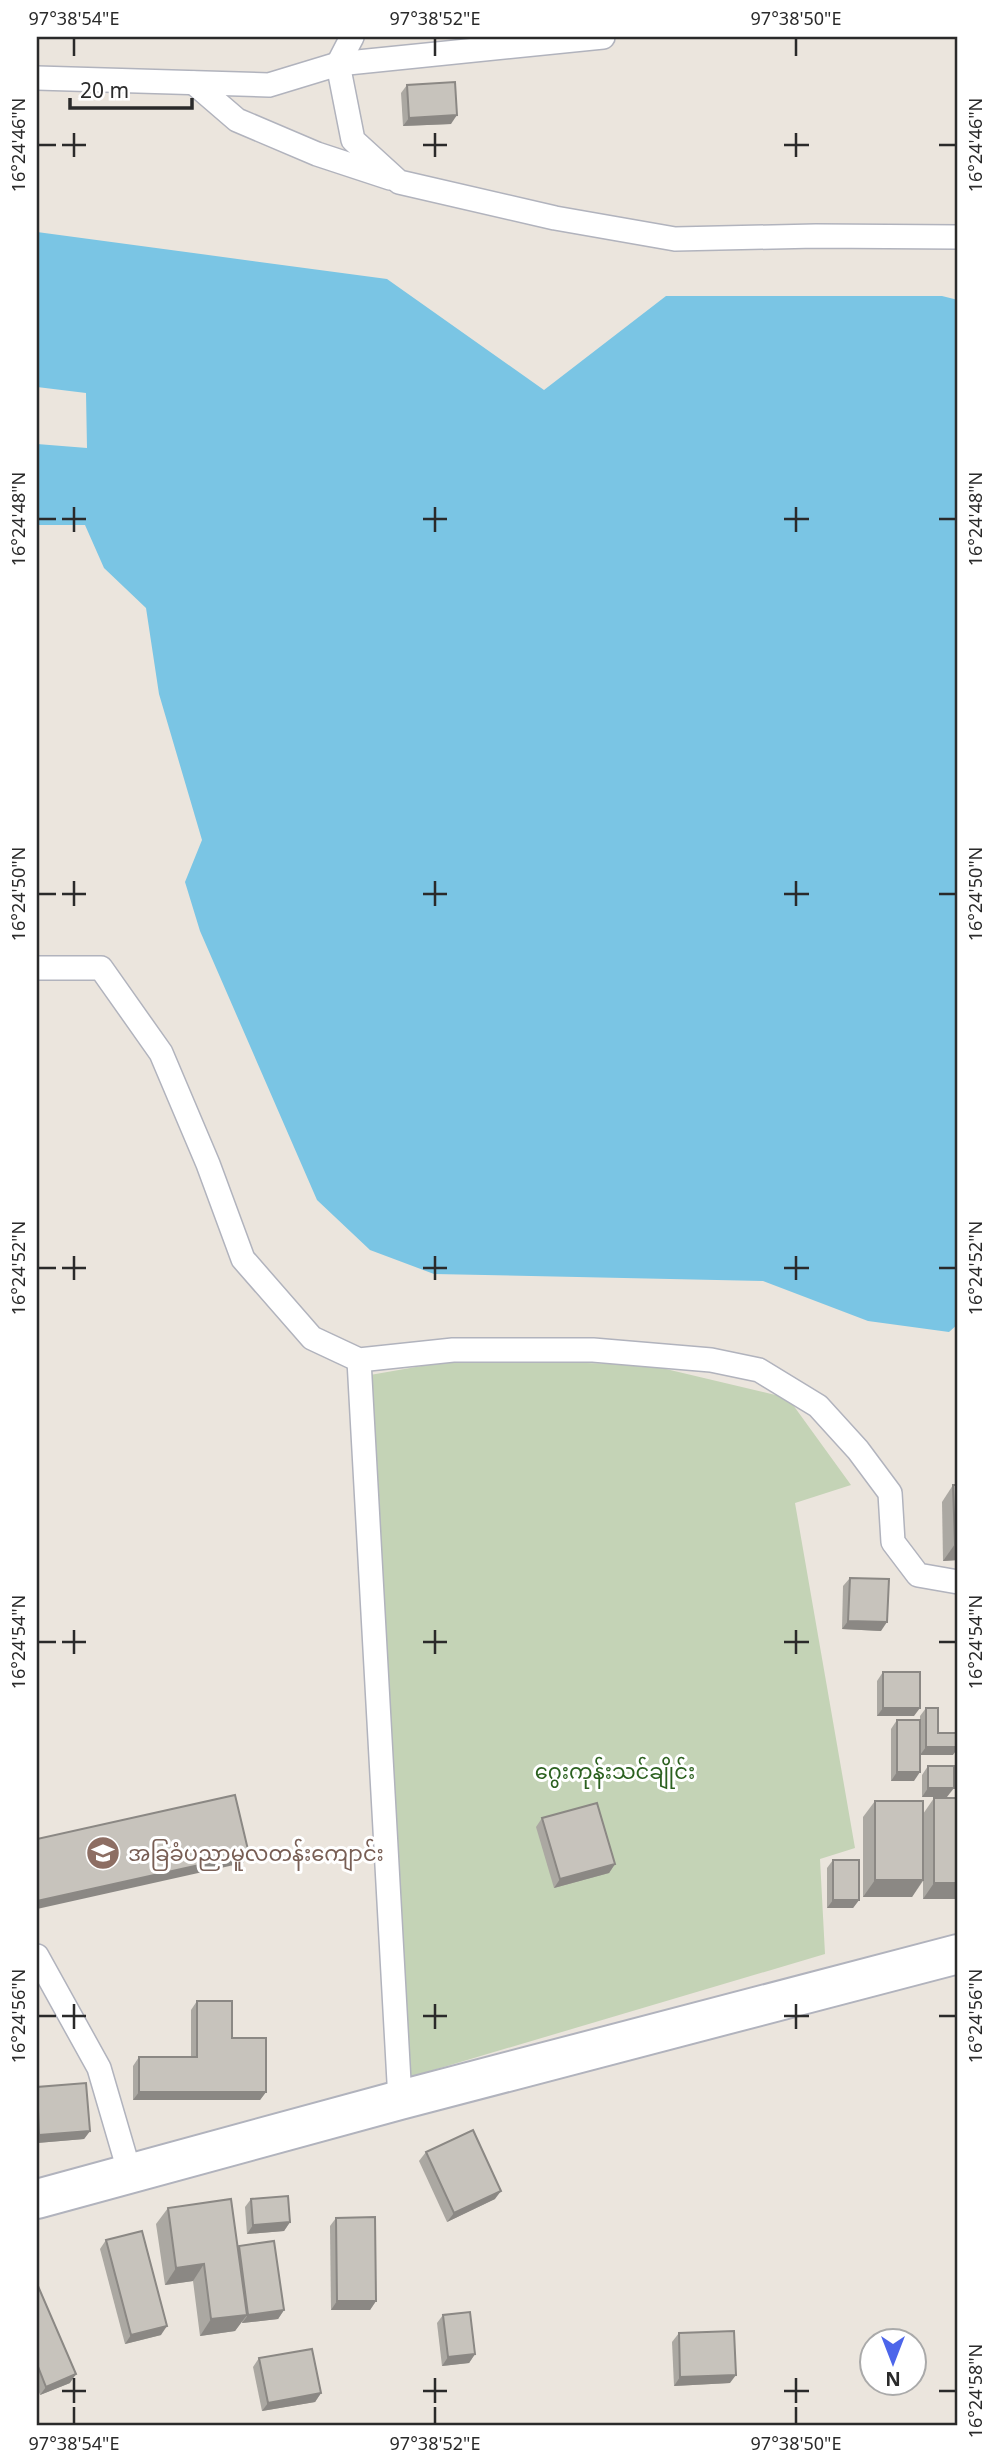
<svg xmlns="http://www.w3.org/2000/svg" width="995" height="2463" font-family="'Noto Sans','Noto Sans Myanmar',sans-serif">
<style>
.cemetery{fill:#c4d3b6}
.water{fill:#7ac5e4}
.lines{fill:none;stroke-linecap:round;stroke-linejoin:round}
.lane-casing{stroke:#b1b3bd;stroke-width:26}
.street-casing{stroke:#b1b3bd;stroke-width:42}
.lane{stroke:#fff;stroke-width:23}
.street{stroke:#fff;stroke-width:38}
.wall{fill:#aba8a2}
.shaded-wall{fill:#8b8884}
.building{fill:#c7c3bc;stroke:#8b8884;stroke-width:2}
.ticks{fill:none;stroke:#2a2a2a;stroke-width:2.5}
.labels{text-anchor:middle;dominant-baseline:central;stroke-width:6;stroke-linejoin:round;paint-order:stroke}
.park-label{font-size:21px;fill:#2c6120;stroke:#fff}
.education-label{font-size:21px;fill:#785e54;stroke:#fff;text-anchor:start}
.neatline{fill:none;stroke:#2a2a2a;stroke-width:2.5}
.ticks-label{font-size:18px;text-anchor:middle;fill:#2a2a2a}
</style>
<rect width="100%" height="100%" fill="#ebe5dd"/>
<path class="cemetery" d="M462,1359L649,1365L788,1398L851,1485L795,1503L855,1848L820,1859L825,1954L410,2077L370,1375Z"/>
<path class="water" d="M37,232L387,279L544,390L666,296H942L958,300V1324L949,1332L868,1321L763,1281L434,1274L370,1250L317,1200L200,931L185,882L202,840L159,694L146,608L104,568L85,525H37V444L87,448L86,393L37,387Z"/>
<g class="lines">
<g class="lane-casing">
<g id="lane">
<path d="M352,37L338,64L353,140L399,182L555,218L675,239L816,236L958,237"/>
<path d="M37,78L269,85L338,64L603,37"/>
<path d="M194,83L237,120L317,154L390,178"/>
<path d="M37,968H101L161,1053L208,1164L243,1259L312,1338L359,1360L453,1350H593L711,1360L759,1370L818,1406L858,1450L890,1493L893,1542L918,1575L958,1582"/>
<path d="M359,1360L400,2100"/>
<path d="M37,1956L99,2068L130,2174"/>
</g>
</g>
<g class="street-casing">
<path id="street" d="M37,2199L400,2100L958,1954"/>
</g>
<use href="#lane" class="lane"/>
<use href="#street" class="street"/>
</g>
<g class="wall">
<path d="M407,85L451,124L403,126L401,93Z"/>
<path d="M953,1485L958,1560L943,1561L942,1502Z"/>
<path d="M850,1578L881,1631L842,1629L843,1586Z"/>
<path d="M883,1672L914,1716H877V1681Z"/>
<path d="M926,1708L938,1733L953,1755H920V1716Z"/>
<path d="M897,1720L914,1781H891V1729Z"/>
<path d="M928,1766L947,1797H922V1775Z"/>
<path d="M934,1798L956,1899H923V1881L912,1897H863V1817L875,1801L923,1814Z"/>
<path d="M542,1818L615,1864L609,1873L554,1888L536,1827Z"/>
<path d="M833,1860L859,1900L853,1908H827V1868Z"/>
<path d="M197,2001L232,2038L266,2092L260,2100H133V2066L139,2057H191V2010Z"/>
<path d="M37,2087L90,2131L84,2139L37,2143Z"/>
<path d="M426,2152L495,2199L447,2222L419,2161Z"/>
<path d="M251,2199L290,2222L284,2231L247,2234L245,2207Z"/>
<path d="M168,2208L237,2248L239,2246L284,2310L278,2319L242,2323V2321L235,2331L200,2336L193,2281L165,2285L156,2224Z"/>
<path d="M336,2218L376,2301L370,2310H331L330,2226Z"/>
<path d="M106,2240L161,2335L125,2344L100,2249Z"/>
<path d="M37,2287L70,2383L40,2395L37,2387Z"/>
<path d="M443,2315L475,2354L469,2363L442,2366L437,2323Z"/>
<path d="M679,2333L730,2383L674,2386L672,2342Z"/>
<path d="M259,2358L321,2393L315,2402L262,2411L253,2367Z"/>
</g>
<g class="shaded-wall">
<path d="M457,115L451,124L403,126L409,118Z"/>
<path d="M955,1544H958V1560L943,1561Z"/>
<path d="M848,1621L887,1622L881,1631L842,1629Z"/>
<path d="M883,1708H920L914,1716H877Z"/>
<path d="M926,1747H958V1748L953,1755H920Z"/>
<path d="M897,1772H920L914,1781H891Z"/>
<path d="M928,1788H954L947,1797H922Z"/>
<path d="M249,1854L243,1863L37,1909V1901Z"/>
<path d="M615,1864L609,1873L554,1888L560,1879Z"/>
<path d="M875,1880H923L912,1897H863Z"/>
<path d="M934,1883H958V1896L956,1899H923Z"/>
<path d="M833,1900H859L853,1908H827Z"/>
<path d="M139,2092H266L260,2100H133Z"/>
<path d="M90,2131L84,2139L37,2143V2138L39,2135Z"/>
<path d="M501,2191L495,2199L447,2222L454,2213Z"/>
<path d="M290,2222L284,2231L247,2234L253,2225Z"/>
<path d="M204,2264L193,2281L165,2285L176,2268Z"/>
<path d="M337,2301H376L370,2310H331Z"/>
<path d="M284,2310L278,2319L242,2323L248,2315Z"/>
<path d="M247,2315L235,2331L200,2336L211,2319Z"/>
<path d="M167,2326L161,2335L125,2344L131,2335Z"/>
<path d="M475,2354L469,2363L442,2366L448,2357Z"/>
<path d="M76,2374L70,2383L40,2395L46,2387Z"/>
<path d="M736,2375L730,2383L674,2386L680,2377Z"/>
<path d="M321,2393L315,2402L262,2411L268,2403Z"/>
</g>
<g class="building">
<path d="M455,82L457,115L409,118L407,85Z"/>
<path d="M953,1485H958V1544H955Z"/>
<path d="M850,1578L889,1579L887,1622L848,1621Z"/>
<rect x="883" y="1672" width="37" height="36"/>
<path d="M926,1708H938V1733H958V1747H926Z"/>
<rect x="897" y="1720" width="23" height="52"/>
<rect x="928" y="1766" width="26" height="22"/>
<path d="M235,1795L249,1854L37,1901V1839Z"/>
<rect x="934" y="1798" width="24" height="85"/>
<rect x="875" y="1801" width="48" height="79"/>
<path d="M597,1803L615,1864L560,1879L542,1818Z"/>
<rect x="833" y="1860" width="26" height="40"/>
<path d="M197,2001H232V2038H266V2092H139V2057H197Z"/>
<path d="M86,2083L90,2131L39,2135L37,2087Z"/>
<path d="M473,2130L501,2191L454,2213L426,2152Z"/>
<path d="M288,2196L290,2222L253,2225L251,2199Z"/>
<path d="M231,2199L247,2315L211,2319L204,2264L176,2268L168,2208Z"/>
<path d="M375,2217L376,2301H337L336,2218Z"/>
<path d="M142,2231L167,2326L131,2335L106,2240Z"/>
<path d="M274,2241L284,2310L248,2315L239,2246Z"/>
<path d="M38,2286L76,2374L46,2387L37,2364V2287Z"/>
<path d="M470,2312L475,2354L448,2357L443,2315Z"/>
<path d="M734,2331L736,2375L680,2377L679,2333Z"/>
<path d="M312,2349L321,2393L268,2403L259,2358Z"/>
</g>
<path class="ticks" d="M74,38V56M435,38V56M796,38V56M74,133V157M435,133V157M796,133V157M38,145H56M62,145H86M423,145H447M784,145H809M939,145H956M74,507V532M435,507V532M796,507V532M38,519H56M62,519H86M423,519H447M784,519H809M939,519H956M74,881V906M435,881V906M796,881V906M38,894H56M62,894H86M423,894H447M784,894H809M939,894H956M74,1256V1280M435,1256V1280M796,1256V1280M38,1268H56M62,1268H86M423,1268H447M784,1268H809M939,1268H956M74,1630V1654M435,1630V1654M796,1630V1654M38,1642H56M62,1642H86M423,1642H447M784,1642H809M939,1642H956M74,2004V2029M435,2004V2029M796,2004V2029M38,2016H56M62,2016H86M423,2016H447M784,2016H809M939,2016H956M74,2378V2403M435,2378V2403M796,2378V2403M62,2391H86M423,2391H447M784,2391H809M939,2391H956M74,2407V2424M435,2407V2424M796,2407V2424"/>
<defs>
<g id="school-disc" transform="scale(1.75)"><circle r="9.5" fill="#8d6e63" stroke="#fff"/><path d="M0-5L7-2L0 1L-7-2ZM-4 1L0 2.5L4 1V4Q0 6-4 4Z" fill="#fff"/></g>
</defs>
<g fill-rule="evenodd">
<use href="#school-disc" x="103" y="1853"/>
</g>
<g class="labels">
<g class="park-label">
<text x="615" y="1771">ဂွေးကုန်းသင်ချိုင်း</text>
</g>
<g class="education-label">
<text x="128" y="1853">အခြခံပညာမူလတန်းကျောင်း</text>
</g>
</g>
<rect width="995" height="2463" fill="none" stroke="#ffffff" stroke-width="77"/>
<g transform="translate(893 2362) rotate(180)"><circle r="33" fill="#ffffff" stroke="#aaaaaa" stroke-width="2"/>
<path d="M0-5L12 26L0 18L-12 26Z" fill="#4c65ea"/>
<text y="-10" font-size="19" font-weight="bold" text-anchor="middle" fill="#2a2a2a">N</text>
</g>
<path d="M70 98v10h122v-10" fill="none" stroke="#2a2a2a" stroke-width="3.5"/>
<text x="80" y="98" font-size="21" fill="#2a2a2a" stroke="#ffffff" stroke-width="5" paint-order="stroke">20 m</text>
<rect x="38" y="38" width="918" height="2386" class="neatline"/>
<g class="ticks-label">
<text x="74" y="25">97°38'54"E</text>
<text x="435" y="25">97°38'52"E</text>
<text x="796" y="25">97°38'50"E</text>
<text transform="translate(976 145) rotate(-90)" y="6">16°24'46"N</text>
<text transform="translate(19 145) rotate(-90)" y="6">16°24'46"N</text>
<text transform="translate(976 519) rotate(-90)" y="6">16°24'48"N</text>
<text transform="translate(19 519) rotate(-90)" y="6">16°24'48"N</text>
<text transform="translate(976 894) rotate(-90)" y="6">16°24'50"N</text>
<text transform="translate(19 894) rotate(-90)" y="6">16°24'50"N</text>
<text transform="translate(976 1268) rotate(-90)" y="6">16°24'52"N</text>
<text transform="translate(19 1268) rotate(-90)" y="6">16°24'52"N</text>
<text transform="translate(19 1642) rotate(-90)" y="6">16°24'54"N</text>
<text transform="translate(976 1642) rotate(-90)" y="6">16°24'54"N</text>
<text transform="translate(976 2016) rotate(-90)" y="6">16°24'56"N</text>
<text transform="translate(19 2016) rotate(-90)" y="6">16°24'56"N</text>
<text transform="translate(976 2391) rotate(-90)" y="6">16°24'58"N</text>
<text x="74" y="2450">97°38'54"E</text>
<text x="435" y="2450">97°38'52"E</text>
<text x="796" y="2450">97°38'50"E</text>
</g>
</svg>
